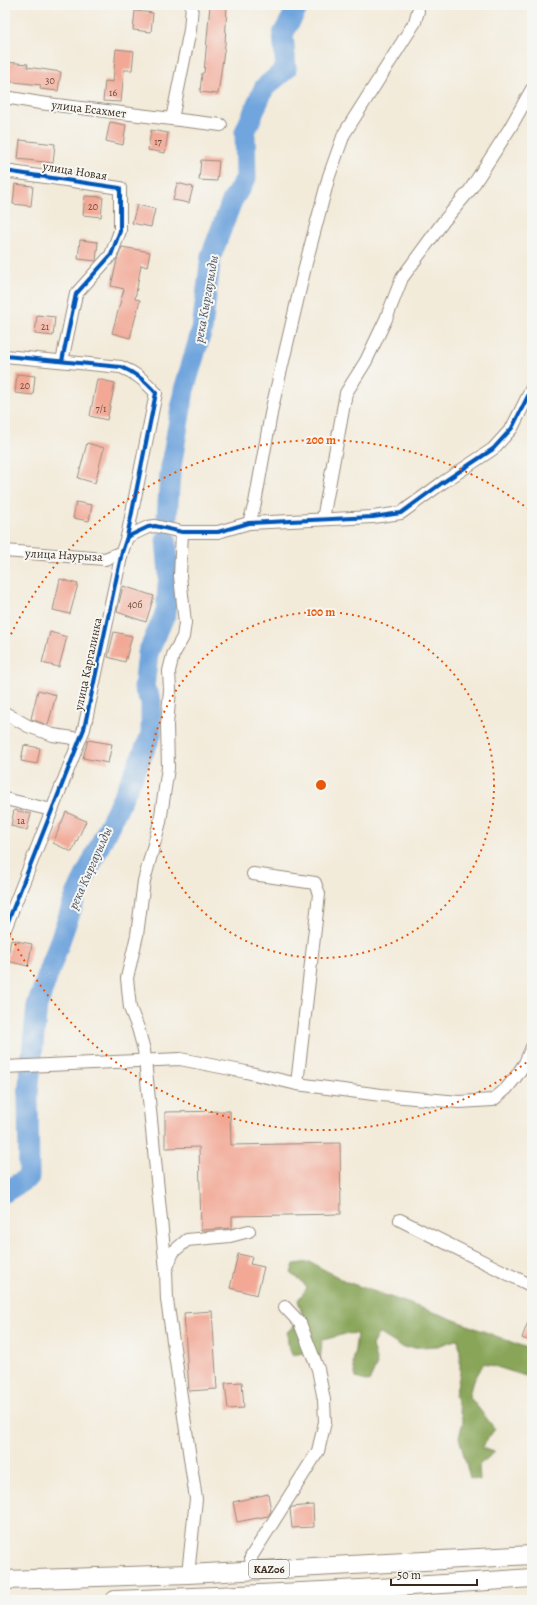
<svg xmlns="http://www.w3.org/2000/svg" width="537" height="1605" font-family="Alegreya,serif">
<style>
.forest{fill:#88a558;stroke:#62683b}
.lines{fill:none;stroke-linecap:round;stroke-linejoin:round}
.river{stroke:#71a5dd;stroke-width:21}
.building{fill:#f2a895}
.minor-casing{stroke:#978a7c;stroke-width:14}
.highway-casing{stroke:#978a7c;stroke-width:20}
.minor{stroke:#fff;stroke-width:12}
.highway{stroke:#fff;stroke-width:18}
.cycleway-casing{stroke:#f6f6f2;stroke-width:6}
.cycleway{stroke:#0057b8;stroke-width:4}
.ring{fill:none;stroke:#e8590c;stroke-width:2;stroke-dasharray:2 4}
.labels{text-anchor:middle;dominant-baseline:central;stroke-width:4;stroke-linejoin:round;paint-order:stroke}
.number-label{font-size:10px;fill:#694a3c}
.shield{fill:#f6f6f2;stroke:#73675e;stroke-width:1}
.shield-label{font-size:11px;font-weight:bold;fill:#3b2a1e}
.street-label{font-size:12px;fill:#3b2a1e;stroke:#f6f6f2}
.water-label{font-size:13px;font-style:italic;fill:#4e5561;stroke:#f6f6f2}
.centre{fill:#e8590c;stroke:#f6f6f2;stroke-width:2}
.ring-label{font-size:12px;text-anchor:middle;font-weight:bold;fill:#e8590c;stroke:#f6f6f2;stroke-width:4;stroke-linejoin:round;paint-order:stroke}
</style>
<rect width="100%" height="100%" fill="#f6f6f2"/>
<filter id="ink" filterUnits="userSpaceOnUse"><feTurbulence type="fractalNoise" baseFrequency=".025" numOctaves="2"/><feDisplacementMap in="SourceGraphic" scale="8" xChannelSelector="R" yChannelSelector="G"/><feConvolveMatrix kernelMatrix="1 2 1 2 8 2 1 2 1" color-interpolation-filters="sRGB"/></filter>
<filter id="wash" filterUnits="userSpaceOnUse"><feTurbulence type="fractalNoise" baseFrequency=".012" numOctaves="4" result="noise"/><feDisplacementMap in="SourceGraphic" scale="16" xChannelSelector="R" yChannelSelector="G"/><feGaussianBlur stdDeviation="0.9" result="paint"/><feColorMatrix in="noise" values="0 0 0 0 0 0 0 0 0 0 0 0 0 0 0 0 0 1.4 0 .05"/><feComposite in="paint" operator="in"/></filter>
<g filter="url(#wash)">
<rect width="100%" height="100%" fill="#f3ebda"/>
<path class="forest" d="M310,1262L347,1282L439,1314L532,1350V1378L484,1363L472,1384L469,1396L495,1429L481,1448L495,1452L479,1465L480,1480L470,1478L459,1437L463,1422L455,1395L460,1373V1350L458,1339L438,1346L403,1348L379,1333L372,1345L377,1364L369,1382L356,1378L353,1364L357,1334C345,1332 334,1338 322,1340L320,1362L304,1353L292,1355L288,1345L287,1332L303,1318L298,1300L307,1288L302,1282L291,1273L294,1264Z"/>
<g class="lines">
<g class="river">
<path d="M167,518L170,473L184,390L202,329L211,256L232,201L246,178L245,132L264,88L286,69L283,34L299,5"/>
<path d="M5,1192L29,1177L28,1094L37,1006L76,895L132,778L151,735V701L144,688L148,653L166,612L169,573L166,540"/>
</g>
</g>
<g id="blocks">
<g class="building">
<path d="M210,5H227L225,44L218,94L200,92L202,73H204Z"/>
<path d="M135,11L153,13L151,32L133,30Z"/>
<path d="M116,49L134,51L132,70H124L121,102L103,101L105,81L113,82Z"/>
<path d="M5,62L28,64L27,67L61,72L58,91L40,89L41,85L5,81Z"/>
<path d="M110,122L126,125L123,145L106,141Z"/>
<path d="M151,130L168,133L165,153L148,150Z"/>
<path d="M20,140L55,144L53,163L18,159Z"/>
<path d="M201,160L219,161L217,181L199,180Z"/>
<path d="M177,183L193,187L189,203L173,200Z"/>
<path d="M15,184L33,186L31,206L13,204Z"/>
<path d="M85,196L103,197L101,217L83,215Z"/>
<path d="M137,205L155,209L151,227L132,223Z"/>
<path d="M80,240L98,242L96,261L78,259Z"/>
<path d="M122,247L150,252L147,267L141,265L135,299L140,300L130,338L112,333L124,289L111,286L117,260Z"/>
<path d="M37,315L55,317L53,336L35,334Z"/>
<path d="M17,374L35,376L33,395L15,393Z"/>
<path d="M97,379L115,383L107,420L90,416Z"/>
<path d="M87,443L104,448L95,483L78,478Z"/>
<path d="M76,502L92,505L89,521L73,518Z"/>
<path d="M60,579L78,584L70,614L53,610Z"/>
<path d="M123,586L154,596L146,622L117,612Z"/>
<path d="M50,632L67,637L59,667L42,663Z"/>
<path d="M114,632L132,636L125,662L108,657Z"/>
<path d="M38,690L56,695L48,725L31,719Z"/>
<path d="M88,740L112,744L108,763L83,758Z"/>
<path d="M24,745L40,748L37,764L21,761Z"/>
<path d="M14,810L31,814L27,830L11,826Z"/>
<path d="M66,812L86,821L72,852L53,843Z"/>
<path d="M11,940L32,944L28,966L7,961Z"/>
<path d="M230,1111L231,1145L340,1143L341,1214L232,1216V1228L201,1230L199,1147L165,1148V1112Z"/>
<path d="M238,1254L252,1257L250,1264L264,1267L257,1295L230,1288Z"/>
<path d="M212,1311L217,1389L189,1391L184,1313Z"/>
<path d="M531,1314H532V1342L522,1338Z"/>
<path d="M242,1382L244,1408L228,1409L225,1383Z"/>
<path d="M268,1494L271,1511L268,1516L237,1522L233,1502Z"/>
<path d="M313,1505L314,1527L292,1528L290,1509L292,1507Z"/>
</g>
</g>
</g>
<g filter="url(#ink)">
<use href="#blocks" fill-opacity="0" stroke="#978a7c" stroke-width="1"/>
<g class="lines">
<g class="minor-casing">
<g id="minor">
<path d="M5,97L40,103L221,125"/>
<path d="M172,119L190,30L192,5"/>
<path d="M5,171L120,188V231L111,255L76,294L62,361"/>
<path d="M5,356L121,367C136,373 145,381 156,393L127,537L122,552L84,729L5,929"/>
<path d="M323,519L346,393L366,361L386,319L402,278L443,222L470,190L510,128L532,89"/>
<path d="M249,523L255,503L272,408L306,263L329,176L344,134L415,22L418,11"/>
<path d="M127,537L148,527L155,526L182,532H218L249,523L373,517L401,513L442,483L493,449L512,428L532,388"/>
<path d="M5,551L105,559L122,552"/>
<path d="M5,713L28,726L53,735L80,739"/>
<path d="M5,799L52,810"/>
<path d="M253,874L315,883L319,894L297,1084"/>
<path d="M5,1067L180,1059L246,1072L297,1084L381,1095L459,1102L493,1100L506,1089L515,1078L525,1063L532,1047"/>
<path d="M400,1220L532,1286"/>
<path d="M166,1270L144,1050L138,1028L130,1008L127,978L137,935L144,881L160,822L168,768L167,725L170,690L169,671L173,655L183,637L185,623L180,576L182,532"/>
<path d="M252,1570L251,1557L318,1451L325,1422L324,1400L318,1369L300,1323L285,1307"/>
<path d="M188,1574L196,1499L167,1300L166,1270L173,1252L187,1240L230,1236L249,1231"/>
</g>
</g>
<g class="highway-casing">
<g id="highway">
<path d="M5,1580L188,1574L532,1555"/>
<path d="M115,1600C254,1595 393,1588 532,1578"/>
</g>
</g>
<use href="#minor" class="minor"/>
<use href="#highway" class="highway"/>
<g class="cycleway-casing">
<g id="cycleway">
<path d="M5,171L120,188V231L111,255L76,294L62,361"/>
<path d="M5,356L121,367C136,373 145,381 156,393L127,537L122,552L84,729L5,929"/>
<path d="M127,537L148,527L155,526L182,532H218L249,523L373,517L401,513L442,483L493,449L512,428L532,388"/>
</g>
</g>
<use href="#cycleway" class="cycleway"/>
</g>
</g>
<g class="ring">
<circle cx="321" cy="785" r="173"/>
<path d="M531 1059A345 345 0 0 1 6 925M6 645A345 345 0 0 1 531 511"/>
</g>
<g class="labels">
<g class="number-label">
<text x="50" y="80">30</text>
<text x="113" y="92">16</text>
<text x="158" y="141">17</text>
<text x="93" y="206">20</text>
<text x="45" y="326">21</text>
<text x="25" y="385">20</text>
<text x="101" y="408">7/1</text>
<text x="135" y="604">40б</text>
<text x="21" y="820">1а</text>
</g>
<rect class="shield" x="249" y="1560" width="40" height="18" rx="3"/>
<g class="shield-label">
<text x="269" y="1569">KАZ06</text>
</g>
<g class="street-label">
<text transform="translate(89 109) rotate(7)">улица Есахмет</text>
<text transform="translate(75 171) rotate(9)">улица Новая</text>
<text transform="translate(64 555) rotate(3)">улица Наурыза</text>
<text transform="translate(88 664) rotate(-78)">улица Каргалинка</text>
</g>
<g class="water-label">
<text transform="translate(206 299) rotate(-80)">река Кыргауылды</text>
<text transform="translate(90 868) rotate(-66)">река Кыргауылды</text>
</g>
</g>
<circle cx="321" cy="785" r="6" class="centre"/>
<g class="ring-label">
<text x="321" y="444">200 m</text>
<text x="321" y="616">100 m</text>
</g>
<rect width="537" height="1605" fill="none" stroke="#f6f6f2" stroke-width="20"/>
<path d="M391 1579v6h86v-6" fill="none" stroke="#3b2a1e" stroke-width="2"/>
<text x="397" y="1579" font-size="12" fill="#3b2a1e" stroke="#f6f6f2" stroke-width="3" paint-order="stroke">50 m</text>
</svg>
